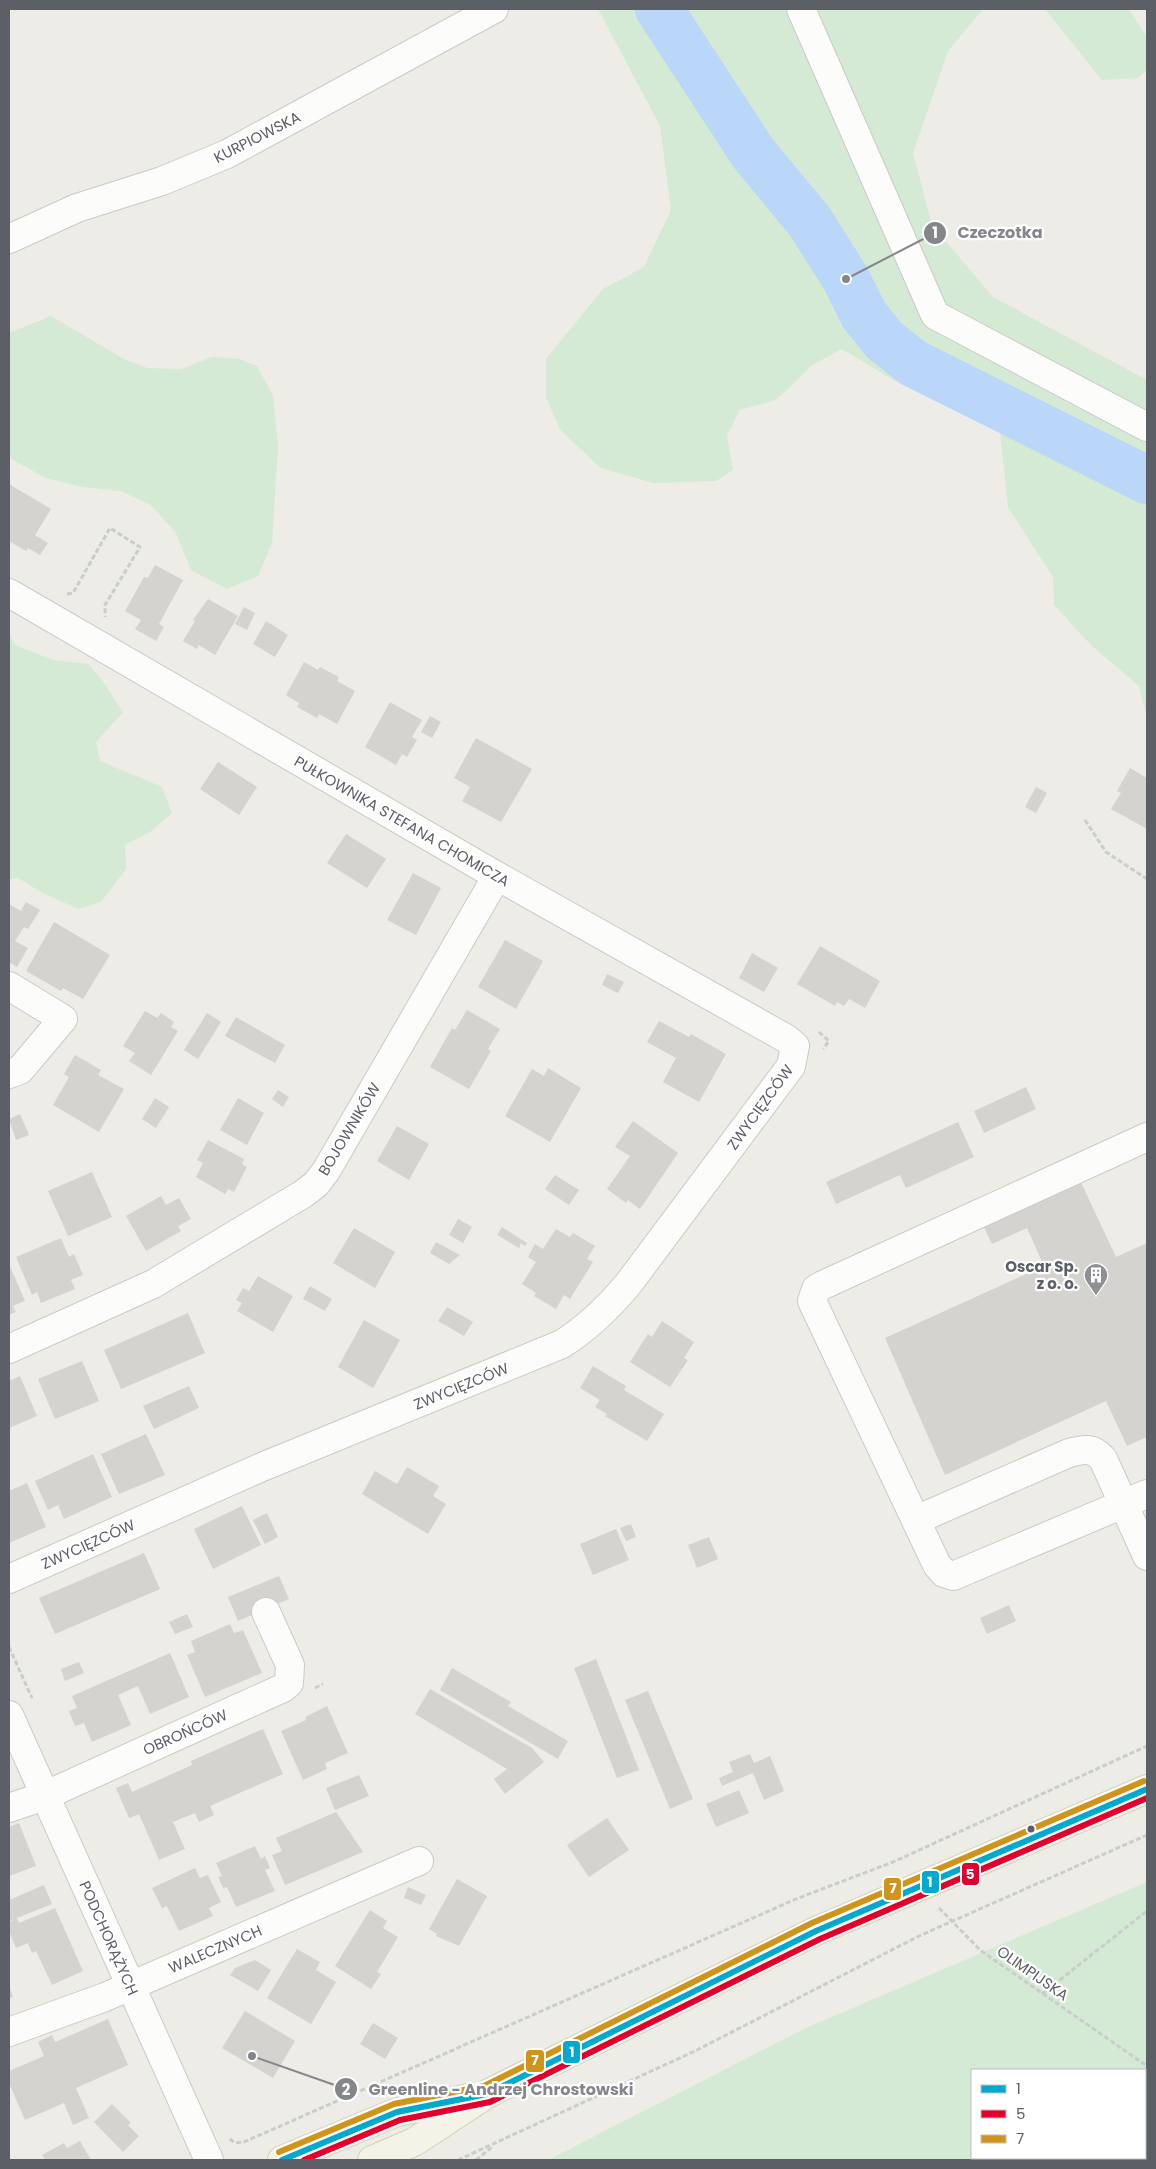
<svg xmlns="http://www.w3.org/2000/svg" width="1156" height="2169" font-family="Poppins,sans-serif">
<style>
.green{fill:#d4ead4;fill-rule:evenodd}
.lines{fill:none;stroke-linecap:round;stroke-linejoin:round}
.river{stroke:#bad6f8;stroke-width:48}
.building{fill:#d4d3d0}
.minor-casing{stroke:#cacac9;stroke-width:30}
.major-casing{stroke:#d6d1b3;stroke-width:30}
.path{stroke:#c9cdcb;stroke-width:3;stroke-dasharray:5 2.5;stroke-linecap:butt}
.minor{stroke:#fcfcfb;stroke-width:28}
.major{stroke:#f3f3e8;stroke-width:28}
.bus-1-casing{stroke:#fff;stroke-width:10}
.bus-2-casing{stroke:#fff;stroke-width:10}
.bus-3-casing{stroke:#fff;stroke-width:10}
.bus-1{stroke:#00a9ce;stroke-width:6}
.bus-2{stroke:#e4002b;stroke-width:6}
.bus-3{stroke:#d0941a;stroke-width:6}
.bus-dot{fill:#5c5f66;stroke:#fff;stroke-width:2}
.labels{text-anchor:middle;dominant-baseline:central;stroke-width:4.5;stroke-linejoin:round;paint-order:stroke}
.street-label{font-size:15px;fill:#5c5f66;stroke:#fff}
.poi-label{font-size:15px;font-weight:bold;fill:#5c5f66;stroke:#fff;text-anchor:end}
.leader{fill:none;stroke:#85868a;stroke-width:2}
.callout-dot{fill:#85868a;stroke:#fff;stroke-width:2}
.mark-label{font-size:15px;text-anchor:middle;font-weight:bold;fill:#fff}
.callout-label{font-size:16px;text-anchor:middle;font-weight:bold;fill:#85868a;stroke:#fff;stroke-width:4.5;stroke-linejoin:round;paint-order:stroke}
.line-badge{stroke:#fff;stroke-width:2}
.badge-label{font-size:14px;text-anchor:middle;font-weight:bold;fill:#fff}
</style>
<rect width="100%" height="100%" fill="#edece7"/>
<g class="green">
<path d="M598,9H983L948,51L913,153L932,225L993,297L1147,380V719L1139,686L1091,645L1054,605L1053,577L1008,507L1000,432L893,380L842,349L812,365L776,400L740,410L727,436L733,470L716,481L653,483L601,468L560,430L546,397V359L603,289L644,267L671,210L660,126Z"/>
<path d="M1040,9H1129L1147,38V69L1138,78L1102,80L1046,10Z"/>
<path d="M51,316L122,358L147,368L181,369L212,357L239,359L257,366L273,396L278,446L272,543L258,576L227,589L191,570L176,533L151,505L121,491L82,487L46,478L9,458V333Z"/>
<path d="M9,633L15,645L53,660L88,664L102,680L123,712L96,742L100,761L162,787L172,813L150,832L125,845L126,869L101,902L78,909L41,892L18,878L9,879Z"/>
<path d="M1147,1882V2160H548L806,2028ZM1145,2070V2158H972V2070Z"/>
</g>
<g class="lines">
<path class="river" d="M659,9L753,153L810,222L846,279L864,315L884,340L913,363L1147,480"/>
</g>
<g class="building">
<path d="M9,484L51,509L35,535L48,543L40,555L28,548L26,551L9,541Z"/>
<path d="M155,565L183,580L159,624L164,627L156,641L135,629L141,620L125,611L144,577L148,578Z"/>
<path d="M208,599L238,616L215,655L199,645L197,649L183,641L195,621L193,620Z"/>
<path d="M244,607L255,613L247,630L235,624Z"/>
<path d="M266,621L288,635L275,657L253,644Z"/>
<path d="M304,662L318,670L320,667L339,677L337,681L355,691L337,724L319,714L317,718L297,707L299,703L286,695Z"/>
<path d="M390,702L422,720L412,737L417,740L407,757L402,754L396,765L365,747Z"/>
<path d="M430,716L441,722L432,738L421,732Z"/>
<path d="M476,738L532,769L501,822L462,801L470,787L454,778Z"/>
<path d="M218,762L257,787L239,815L200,789Z"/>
<path d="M1130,768L1147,778V829L1111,809L1121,793L1117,791Z"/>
<path d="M1036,787L1047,793L1036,813L1025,807Z"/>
<path d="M346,834L386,859L367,888L327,863Z"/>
<path d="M413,873L441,888L416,935L387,920Z"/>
<path d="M26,902L40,910L28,929L24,927L15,941L28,948L17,967L9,962V904L21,911Z"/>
<path d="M54,922L110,955L83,999L63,988L61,991L26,971Z"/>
<path d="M505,940L543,961L516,1009L478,987Z"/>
<path d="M820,946L880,981L865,1008L849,999L844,1006L837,1002L835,1006L797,984Z"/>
<path d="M752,953L778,968L764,992L739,978Z"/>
<path d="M607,974L624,982L618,993L602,985Z"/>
<path d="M467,1010L500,1029L488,1049L491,1051L469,1089L430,1067L452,1028L455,1030Z"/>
<path d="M145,1011L157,1018L161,1013L174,1022L171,1027L178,1031L151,1075L129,1061L135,1053L123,1046Z"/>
<path d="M207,1013L221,1022L198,1059L184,1050Z"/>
<path d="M236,1017L285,1045L275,1063L225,1036Z"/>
<path d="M659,1021L689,1037L691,1034L726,1054L699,1102L663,1082L676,1058L647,1042Z"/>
<path d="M75,1055L101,1070L98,1075L124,1089L99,1132L53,1105L69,1077L64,1074Z"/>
<path d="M548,1068L581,1088L550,1142L505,1116L532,1069L544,1076Z"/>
<path d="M1026,1087L1036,1109L984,1133L974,1111Z"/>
<path d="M278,1090L289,1097L283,1107L272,1099Z"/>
<path d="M155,1098L169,1107L156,1128L142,1119Z"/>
<path d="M238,1098L264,1113L247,1145L220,1130Z"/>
<path d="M20,1114L29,1135L16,1140L9,1119Z"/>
<path d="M633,1121L678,1153L640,1209L628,1200L626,1203L607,1189L630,1156L615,1147Z"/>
<path d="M958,1122L974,1157L906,1188L900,1175L836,1204L826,1182Z"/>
<path d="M397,1126L429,1144L409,1180L377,1161Z"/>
<path d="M208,1140L244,1159L242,1164L247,1167L234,1192L228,1189L225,1194L196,1177L203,1163L197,1160Z"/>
<path d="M92,1172L112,1217L68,1236L48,1191Z"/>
<path d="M555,1175L579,1190L569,1205L545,1189Z"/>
<path d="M1078,1176L1116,1257L1147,1243V1437L1127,1446L1106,1401L945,1475L885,1338L1044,1266L1027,1228L992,1244L981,1221Z"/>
<path d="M161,1196L166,1205L179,1198L191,1219L178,1226L181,1231L146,1251L126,1216Z"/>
<path d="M458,1219L472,1227L463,1243L449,1235Z"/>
<path d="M502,1227L527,1243L525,1246L521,1243L519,1248L497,1235Z"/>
<path d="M354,1228L395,1252L375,1288L333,1263Z"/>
<path d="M556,1229L570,1237L573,1233L595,1246L587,1259L593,1262L570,1299L564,1295L556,1309L534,1296L536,1293L522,1284L536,1262L528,1257L535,1244L543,1249Z"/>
<path d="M61,1238L69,1257L74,1254L83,1275L71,1280L75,1289L41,1303L37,1292L32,1295L16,1257Z"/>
<path d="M436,1242L460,1255L449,1264L430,1253Z"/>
<path d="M9,1264L25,1301L13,1306L16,1312L9,1315Z"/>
<path d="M258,1276L293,1296L273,1332L237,1311L242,1303L236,1300L243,1288L249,1291Z"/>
<path d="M310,1286L332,1299L325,1311L303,1299Z"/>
<path d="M447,1307L473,1322L464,1336L438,1321Z"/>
<path d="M188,1313L205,1353L121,1389L104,1350Z"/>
<path d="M364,1320L400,1340L373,1388L338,1367Z"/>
<path d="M662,1321L694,1342L684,1358L688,1360L670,1387L630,1362L648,1334L652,1337Z"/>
<path d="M82,1361L99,1401L55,1419L38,1379Z"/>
<path d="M593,1366L626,1386L624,1390L664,1414L647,1441L605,1416L607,1414L595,1407L600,1400L580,1388Z"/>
<path d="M20,1376L37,1416L9,1428V1381Z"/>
<path d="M189,1386L199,1408L154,1429L143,1406Z"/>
<path d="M146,1434L165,1475L119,1494L101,1454Z"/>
<path d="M93,1454L112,1497L64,1519L58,1505L48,1510L35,1481Z"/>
<path d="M407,1467L439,1486L433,1496L446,1504L428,1534L362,1494L375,1471L397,1484Z"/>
<path d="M27,1483L46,1527L9,1543V1491Z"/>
<path d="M242,1506L261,1545L213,1569L194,1529Z"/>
<path d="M267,1513L278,1537L265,1544L253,1520Z"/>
<path d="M631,1524L636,1537L626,1541L620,1528Z"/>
<path d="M616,1529L629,1560L593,1575L580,1544Z"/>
<path d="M709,1537L718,1559L697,1568L688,1545Z"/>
<path d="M144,1553L160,1589L55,1634L39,1598Z"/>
<path d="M279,1576L289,1599L238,1621L228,1597Z"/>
<path d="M1009,1605L1016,1621L987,1634L980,1618Z"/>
<path d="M187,1614L193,1627L175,1634L169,1622Z"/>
<path d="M230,1624L234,1633L243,1630L262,1673L205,1697L187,1655L195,1652L191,1641Z"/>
<path d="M170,1653L189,1697L150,1714L138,1686L118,1695L131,1725L92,1742L84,1723L75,1726L69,1711L77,1708L72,1696Z"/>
<path d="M596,1659L639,1770L617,1778L574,1668Z"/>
<path d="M79,1662L84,1673L65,1681L61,1669Z"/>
<path d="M452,1668L511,1702L508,1706L568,1741L558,1759L440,1690Z"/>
<path d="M430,1689L532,1748L544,1762L505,1794L494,1779L507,1769L415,1714Z"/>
<path d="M648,1691L693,1799L670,1809L625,1700Z"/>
<path d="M327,1706L348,1753L325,1763L327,1769L303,1780L281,1731L306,1720L305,1717Z"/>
<path d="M263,1729L283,1774L210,1806L214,1815L199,1822L195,1813L173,1822L185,1849L159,1860L139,1814L129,1818L116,1788L128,1783L132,1792L192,1765L191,1761Z"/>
<path d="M750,1754L754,1763L770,1756L784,1791L764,1800L753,1773L722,1786L719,1778L733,1772L729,1762Z"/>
<path d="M359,1775L369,1796L335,1810L326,1788Z"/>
<path d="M739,1790L749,1813L716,1827L706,1804Z"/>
<path d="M336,1812L363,1852L285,1885L272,1855L282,1851L276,1838Z"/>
<path d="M607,1818L629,1850L589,1877L567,1845Z"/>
<path d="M19,1823L36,1866L9,1876V1827Z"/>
<path d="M255,1846L261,1859L265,1856L270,1868L265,1870L275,1891L236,1907L227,1887L223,1888L218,1877L222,1876L216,1863Z"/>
<path d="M195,1868L200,1878L208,1875L221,1902L209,1908L213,1916L179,1931L167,1906L162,1908L152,1888Z"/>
<path d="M457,1879L487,1896L459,1946L436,1936L437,1934L429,1929Z"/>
<path d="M44,1885L52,1904L17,1918L19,1923L55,1908L83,1971L52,1985L36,1951L32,1953L28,1943L16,1948L9,1931V1922L15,1919L9,1921V1900Z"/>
<path d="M408,1887L426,1895L421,1905L404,1898Z"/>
<path d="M370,1910L387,1921L383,1928L398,1937L377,1972L381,1974L371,1989L335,1966Z"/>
<path d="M297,1949L320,1962L316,1970L336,1982L311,2024L267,1998Z"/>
<path d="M255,1960L271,1970L258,1991L230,1975L235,1968Z"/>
<path d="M9,1985L13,1997L9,1998Z"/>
<path d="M245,2011L295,2041L273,2078L222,2048Z"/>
<path d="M108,2019L128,2065L76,2088L89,2118L73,2125L64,2103L25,2120L9,2083V2071L44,2056L38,2042L52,2035L55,2042Z"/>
<path d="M373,2023L398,2038L385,2059L360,2044Z"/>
<path d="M112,2104L131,2123L128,2125L139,2136L123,2152L94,2122Z"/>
<path d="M80,2141L91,2160H45L42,2155L64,2143L67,2148Z"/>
</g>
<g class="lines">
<g class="minor-casing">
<g id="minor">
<path d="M801,9L935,315L1147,427"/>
<path d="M9,239L77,208L162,181L227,154L494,9"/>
<path d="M9,593L497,876L787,1039L795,1046L791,1066L629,1283C609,1307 589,1327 562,1344L262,1467L9,1579"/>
<path d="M9,986L63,1019L20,1070L9,1074"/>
<path d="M1147,1137L823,1285L816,1289L812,1301L937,1565L944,1573L953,1576L1147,1494"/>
<path d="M9,1349L153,1284L303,1194L316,1184L326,1171L497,876"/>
<path d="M916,1520L1069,1453C1083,1449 1093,1447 1103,1459L1147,1556"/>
<path d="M9,1715L209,2160"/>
<path d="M9,1808L44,1796L283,1688L289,1683L290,1665L266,1612"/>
<path d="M9,2032L105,1997L419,1861"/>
</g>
</g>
<g class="major-casing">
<g id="major">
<path d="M282,2160L397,2112L474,2097"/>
<path d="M372,2160L414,2142L487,2094L816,1931L1147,1789"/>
</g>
</g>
<g class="path">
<path d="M67,594L73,593L110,528L140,547L105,605V617"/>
<path d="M1085,820L1106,852L1147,879"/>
<path d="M819,1032L829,1041L823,1049"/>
<path d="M9,1647L32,1698"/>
<path d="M315,1688L323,1684"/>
<path d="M939,1908L980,1950L1147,2066"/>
<path d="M1042,1994L1147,1911"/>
<path d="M230,2139L235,2143L244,2142L796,1899L893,1862L1147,1746"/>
<path d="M458,2160L695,2051L919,1936L1147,1835"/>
<path d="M476,2160L493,2146"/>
</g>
<use href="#minor" class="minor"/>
<use href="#major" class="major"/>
<g class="bus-1-casing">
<path id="bus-1" d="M282,2160L397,2112L487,2094L816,1931L1147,1789"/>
</g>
<g class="bus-2-casing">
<path id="bus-2" d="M304,2160L400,2120L490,2102L820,1939L1147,1798"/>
</g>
<g class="bus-3-casing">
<path id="bus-3" d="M279,2152L394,2104L484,2086L812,1923L1144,1781"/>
</g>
<use href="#bus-1" class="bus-1"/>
<use href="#bus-2" class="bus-2"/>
<use href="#bus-3" class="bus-3"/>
</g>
<defs>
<g id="building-pin" transform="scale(1.25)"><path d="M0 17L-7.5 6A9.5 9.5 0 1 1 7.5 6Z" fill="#8f9093" stroke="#fff"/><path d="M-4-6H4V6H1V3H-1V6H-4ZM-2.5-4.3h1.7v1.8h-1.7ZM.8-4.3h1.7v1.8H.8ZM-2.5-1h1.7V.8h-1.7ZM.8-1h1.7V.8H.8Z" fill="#fff"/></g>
</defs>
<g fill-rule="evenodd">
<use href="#building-pin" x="1096" y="1275"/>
</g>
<circle class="bus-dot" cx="1031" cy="1829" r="4.5"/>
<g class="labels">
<g class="street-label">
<text transform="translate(257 137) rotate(-27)">KURPIOWSKA</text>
<text transform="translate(402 821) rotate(30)">PUŁKOWNIKA STEFANA CHOMICZA</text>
<text transform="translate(760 1107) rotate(-54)">ZWYCIĘZCÓW</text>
<text transform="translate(349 1129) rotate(-59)">BOJOWNIKÓW</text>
<text transform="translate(461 1386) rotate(-22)">ZWYCIĘZCÓW</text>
<text transform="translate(88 1544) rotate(-24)">ZWYCIĘZCÓW</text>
<text transform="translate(185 1732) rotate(-24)">OBROŃCÓW</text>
<text transform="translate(109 1938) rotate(66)">PODCHORĄŻYCH</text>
<text transform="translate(215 1949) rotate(-23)">WALECZNYCH</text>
<text transform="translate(1033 1973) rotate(35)">OLIMPIJSKA</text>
</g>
<g class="poi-label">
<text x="1078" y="1266">Oscar Sp.<tspan x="1078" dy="17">z o. o.</tspan></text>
</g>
</g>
<path class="leader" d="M846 279L935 233M252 2056L346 2089"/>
<g class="callout-dot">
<circle cx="846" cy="279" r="5"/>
<circle cx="252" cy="2056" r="5"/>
<circle cx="935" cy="233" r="12"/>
<circle cx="346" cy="2089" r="12"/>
</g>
<g class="mark-label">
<text x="935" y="238">1</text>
<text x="346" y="2095">2</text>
</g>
<g class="callout-label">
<text x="1000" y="238">Czeczotka</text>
<text x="501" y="2095">Greenline - Andrzej Chrostowski</text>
</g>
<g class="line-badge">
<rect x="961" y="1862" width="19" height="24" rx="5" fill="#e4002b"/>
<rect x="921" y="1870" width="19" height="24" rx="5" fill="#00a9ce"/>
<rect x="883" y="1877" width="19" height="24" rx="5" fill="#d0941a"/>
<rect x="562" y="2040" width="19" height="24" rx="5" fill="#00a9ce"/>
<rect x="525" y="2049" width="20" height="24" rx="5" fill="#d0941a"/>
</g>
<g class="badge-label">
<text x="970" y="1879">5</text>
<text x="930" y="1887">1</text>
<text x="893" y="1893">7</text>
<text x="572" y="2057">1</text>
<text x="535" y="2065">7</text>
</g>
<rect width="1156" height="2169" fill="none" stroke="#5c5f66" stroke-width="20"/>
<rect x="971" y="2069" width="175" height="90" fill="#ffffff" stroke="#bebfc2"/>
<rect x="981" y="2085" width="25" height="8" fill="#00a9ce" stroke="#bebfc2"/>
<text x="1016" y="2094" font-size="15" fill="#5c5f66">1</text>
<rect x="981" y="2110" width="25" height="8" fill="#e4002b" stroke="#bebfc2"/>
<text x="1016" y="2119" font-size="15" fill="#5c5f66">5</text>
<rect x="981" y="2135" width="25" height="8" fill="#d0941a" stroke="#bebfc2"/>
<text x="1016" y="2144" font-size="15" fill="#5c5f66">7</text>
</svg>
